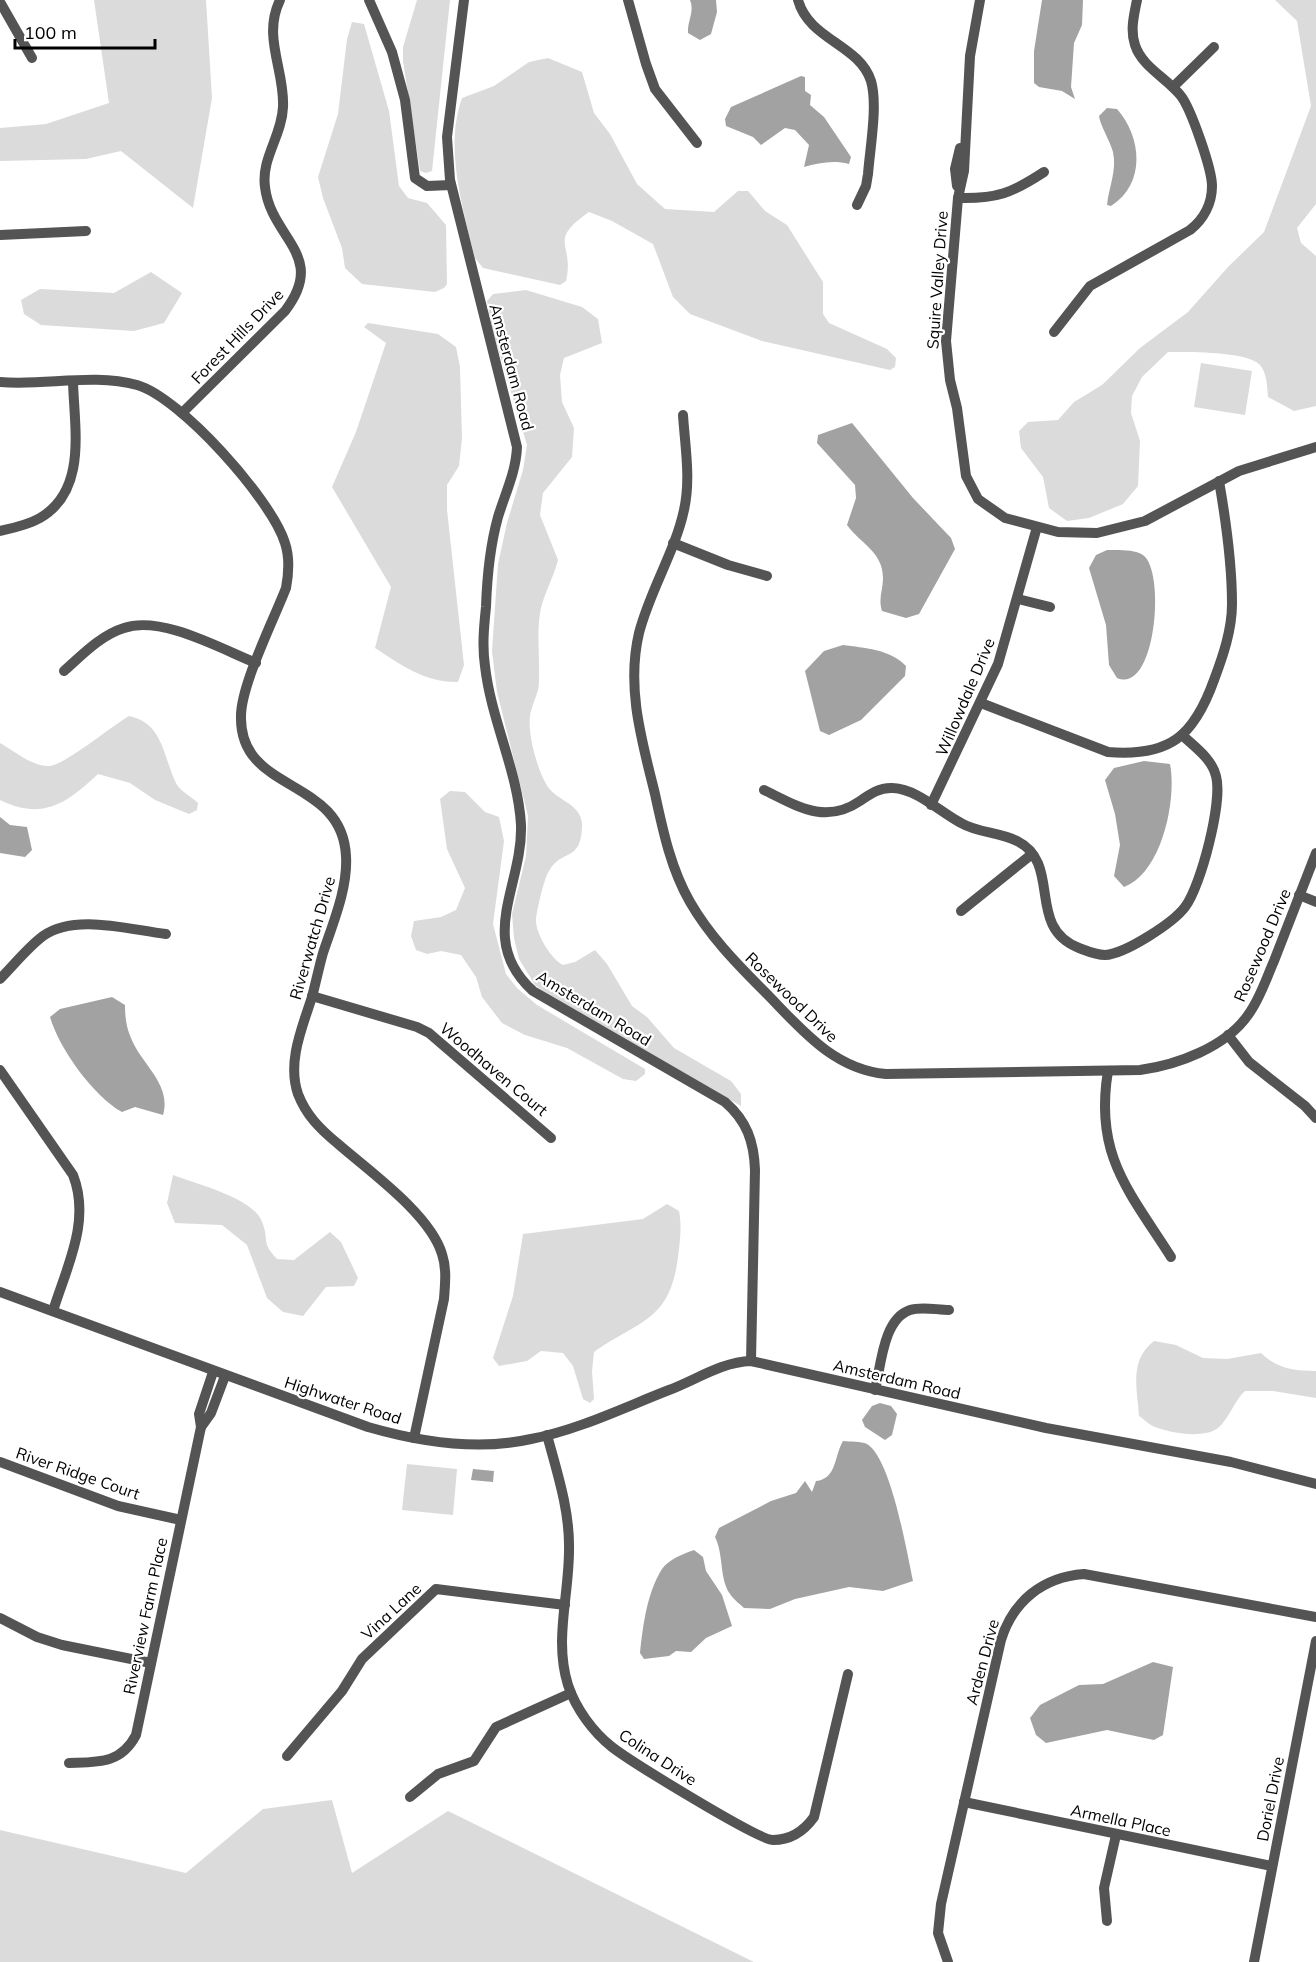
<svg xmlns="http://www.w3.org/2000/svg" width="1316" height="1962" font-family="Mulish,sans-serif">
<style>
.green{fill:#dbdbdb}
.water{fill:#a2a2a2}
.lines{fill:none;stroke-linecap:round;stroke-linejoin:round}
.minor{stroke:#545454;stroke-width:10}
.labels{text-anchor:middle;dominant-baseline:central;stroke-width:4.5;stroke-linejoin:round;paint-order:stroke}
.street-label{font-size:16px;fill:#000;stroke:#fff}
</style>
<rect width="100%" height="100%" fill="#fff"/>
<g class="green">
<path d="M94,0H206L212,98L193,208L121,151L86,159L0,161V128L46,124L109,103Z"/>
<path d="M417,0H450L432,171L426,173L420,171L403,61V47Z"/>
<path d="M1275,0H1316V204L1297,228L1301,243L1316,256V406L1294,411L1268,397C1267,387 1267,373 1260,365C1247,351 1188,352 1168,352L1142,377L1132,396L1131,413L1140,441L1138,486L1123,504L1089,518L1067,521L1049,508L1043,477L1021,448L1019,431L1028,422L1058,420L1074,402L1102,385L1140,348L1188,312L1228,267L1264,232L1311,106L1297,21Z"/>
<path d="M352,22L364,24L389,111L399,186L408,198L427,203L446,225L447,284L444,288L435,292L362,284L345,268L342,248L323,198L318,177L338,114L347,39Z"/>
<path d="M548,58L582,72L594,113L610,134L637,184L665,209L714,212L738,191H748L765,211L787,225L823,282V314L829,323L887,349L896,358L895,367L890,370L762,341L690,314L673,297L653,244L612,221L589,212C546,242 575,243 566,281L560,285L483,268L475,258C463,208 444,148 462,98L494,86L529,62Z"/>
<path d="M151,272L182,293L164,323L134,331L41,325L24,314L21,300L40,289L114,293Z"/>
<path d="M526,290L582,307L598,319L602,343L564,358L560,375L562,402L574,428L572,457L543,493L540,515L558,560C554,576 545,592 541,608C536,630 540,658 539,681C539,692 534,700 531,711C526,729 536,765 545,782C554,802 584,802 582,828C580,863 562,848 549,871C544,878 537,910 536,919C535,933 551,959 563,965L575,962L595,950L607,964L632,1006L647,1017L674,1048L731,1081L741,1094V1106L561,1004L535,985L519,959L514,938L512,914L526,856L528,816L497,692L492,651L498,564L507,523L523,470L527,445L492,329L487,301L493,294Z"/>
<path d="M368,323L438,334L456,347L460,367L462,438L459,466L447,485V510L464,665L458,682C426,683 401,665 375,648L391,587L332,487L356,432L386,343L364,327Z"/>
<path d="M1201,363L1252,371L1245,415L1194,407Z"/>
<path d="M129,716C164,723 163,758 177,785C182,792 192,797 198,803L197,810L189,814L155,800L130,783L98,774C67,803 43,821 0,800V743C14,751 33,767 50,766C64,765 112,726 129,716Z"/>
<path d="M450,791L465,792L485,812L499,817L504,841L493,924L506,974L517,988L537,1005L645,1069V1074L636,1081L623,1079L567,1048L525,1035L502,1023L482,997L476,977L461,955L441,951L427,954L416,950L411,936L414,921L441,917L456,910L465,888L447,849L440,799Z"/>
<path d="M173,1175C196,1184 254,1198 262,1222C270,1241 260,1241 277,1259L294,1260L330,1232L341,1242L358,1278L354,1286L326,1287L303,1316L283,1312L267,1298L247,1245L222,1225L175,1223L167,1203Z"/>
<path d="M667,1204L679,1211C682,1227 680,1241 678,1257C670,1321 640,1320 594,1352L592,1371L594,1399L590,1403L583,1399L573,1366L563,1353L541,1351L527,1361L499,1366L493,1358L513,1296L523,1234L643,1219Z"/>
<path d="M1154,1341L1176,1345L1203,1358L1227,1359L1261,1353C1278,1369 1293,1371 1316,1371V1398L1273,1391H1245C1234,1401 1229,1419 1218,1428C1204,1439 1170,1433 1155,1427C1149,1425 1144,1419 1139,1416C1137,1388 1129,1360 1154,1341Z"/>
<path d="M407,1464L457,1469L453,1515L402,1510Z"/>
<path d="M332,1800L352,1873L448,1811L754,1962H0V1830L186,1873L263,1809Z"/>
</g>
<g class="water">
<path d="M690,0H716L717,12L711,34L700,40L688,33C687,21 695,12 690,0Z"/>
<path d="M1042,0H1083L1082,25L1074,43L1071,87L1075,99L1062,91L1039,87L1034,83V51Z"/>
<path d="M801,76L805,77V91L811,95L810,105L824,117L851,157L849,164C833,160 819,163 804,167L809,145L795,130L785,128L761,145L753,137L726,126L725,119L731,107Z"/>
<path d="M1107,108L1117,109C1142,137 1146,184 1111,206L1107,205C1109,186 1117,171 1113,152C1110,141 1100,125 1099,116Z"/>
<path d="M852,423L913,498L951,538L955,549L919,614L906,618L882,611C878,599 883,590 883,578C883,552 861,544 847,525L856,498L855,485L817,443L818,435Z"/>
<path d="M1107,550C1117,550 1134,549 1143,555C1166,571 1156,695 1117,678L1109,665L1106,625L1089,568L1096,555Z"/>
<path d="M843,645C864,648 890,649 906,666L905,676L861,720L829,735L820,731L805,671L824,651Z"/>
<path d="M1144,761L1170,764C1177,799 1162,873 1124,887L1114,876L1120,845L1115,814L1105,780L1114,768Z"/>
<path d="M0,817L10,825L27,827L32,850L25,857L0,853Z"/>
<path d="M112,997L125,1005C125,1016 126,1027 131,1038C141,1064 172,1084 163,1115L135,1107L122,1112C93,1096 59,1048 50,1017L60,1009Z"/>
<path d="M880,1403L891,1406L897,1414L892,1435L885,1440L865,1427L862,1420L872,1406Z"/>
<path d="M843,1441C850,1442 861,1441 867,1444C891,1458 907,1553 913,1581L883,1591L849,1587L795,1599L770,1609L744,1608C740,1604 733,1599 730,1594C719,1578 724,1555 715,1537L719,1528L771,1501L796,1493L805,1481L812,1492L816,1481C837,1479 834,1456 843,1441Z"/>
<path d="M473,1469L494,1471L493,1482L471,1480Z"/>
<path d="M694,1550L703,1557L706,1571L722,1595L732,1626L706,1638L691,1652L676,1651L669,1656L644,1659L640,1653C643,1625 647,1593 662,1569C669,1559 683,1554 694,1550Z"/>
<path d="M1153,1662L1173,1667L1163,1735L1154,1740L1107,1730L1046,1743L1036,1735L1030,1718L1040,1705L1079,1685L1103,1684Z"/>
</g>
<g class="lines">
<g class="minor">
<path d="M369,0L392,52L405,100L415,178L427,186L451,185"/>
<path d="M464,0L447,137L450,180L517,447C516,472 505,494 498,517C490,546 487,577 486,607C484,626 482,646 485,666C491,720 518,771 521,825C523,886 476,939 533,991L725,1102C747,1121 754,1142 755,1170L751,1361"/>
<path d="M628,0L646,64L655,89L697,143"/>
<path d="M798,0C809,40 859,44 871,81C878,105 870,148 868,174L866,186L857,205"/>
<path d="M980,0L970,56L964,171L958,198L946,341L950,380L957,408L966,476L978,499L1005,518L1058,532L1097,533L1145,521L1239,471L1316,447"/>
<path d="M0,2L32,58"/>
<path d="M1173,87L1214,47"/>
<path d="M957,186L955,169L960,148"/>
<path d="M958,198C997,199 1012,193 1044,172"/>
<path d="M0,235L86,231"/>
<path d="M1054,332L1090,286L1190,230C1204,219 1212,203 1212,186C1212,169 1191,109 1181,96C1167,78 1142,67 1135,45C1130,30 1134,15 1137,0"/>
<path d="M0,382C45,386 93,373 137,385C180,397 272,500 285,543C290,558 289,572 286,588C274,619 241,685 241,716C239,794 342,776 346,856C348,888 333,923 323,953C319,967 316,982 312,997C302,1028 287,1062 298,1094C306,1115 320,1129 337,1143C369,1171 430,1214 442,1254C447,1269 445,1284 444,1299L414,1438"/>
<path d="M182,413L285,311C328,255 271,239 265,187C261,158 282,136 283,107C285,70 262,37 280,0"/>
<path d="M683,415C685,446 691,479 684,510C675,552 650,590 639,633C626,688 642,741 655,794C663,831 671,869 690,902C709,935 735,962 762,989C798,1025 831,1069 886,1074L1140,1070C1177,1065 1226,1047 1248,1015C1260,999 1266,979 1274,961C1288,925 1302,889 1316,853"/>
<path d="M0,531C13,528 28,525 40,518C88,490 74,427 73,381"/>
<path d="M673,543L728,565L767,576"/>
<path d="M1018,599L1050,607"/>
<path d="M64,671C82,655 101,635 124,628C161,615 221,649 256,663"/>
<path d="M981,703L1108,752C1170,757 1194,736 1214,680C1223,656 1232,630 1232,604C1232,564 1226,521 1219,481"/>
<path d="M764,790C797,806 825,825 860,801C870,794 880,787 893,788C917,789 940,812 961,823C978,833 999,832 1017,841C1063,864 1025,927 1079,948C1087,951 1096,955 1105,955C1125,954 1173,923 1185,907C1201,886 1223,801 1216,776C1212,759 1195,747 1182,735"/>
<path d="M931,805L998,664L1037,527"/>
<path d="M1299,895L1316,902"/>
<path d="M961,911L1032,854"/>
<path d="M0,979C14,965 27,948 43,936C75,913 130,930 166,934"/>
<path d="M312,996L417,1027L429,1033L551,1138"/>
<path d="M1228,1035L1249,1062L1305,1106L1316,1118"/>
<path d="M0,1070L73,1175C91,1221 67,1266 53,1311"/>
<path d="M1108,1071C1094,1155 1129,1191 1171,1257"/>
<path d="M0,1292L368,1427C420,1442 478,1451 531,1439C578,1430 625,1407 669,1390C696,1380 721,1362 751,1361L1046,1428L1231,1462L1316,1484"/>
<path d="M875,1390C881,1366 883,1319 910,1310C922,1306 937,1310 949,1310"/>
<path d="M201,1427L211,1413L225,1376"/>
<path d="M547,1435C557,1472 570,1511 569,1550C569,1596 554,1641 568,1685C576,1709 593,1732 612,1747C630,1761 758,1840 773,1840C791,1840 804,1831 814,1817L848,1674"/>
<path d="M0,1462L118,1506L181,1520"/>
<path d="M0,1618L37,1637L62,1645L151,1663"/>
<path d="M287,1756L342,1691L362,1659L436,1589L565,1605"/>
<path d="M69,1763C98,1762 121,1764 136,1735L201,1427L199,1414L213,1372"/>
<path d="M410,1797L438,1774L474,1761L496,1727L571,1693"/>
<path d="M964,1802L1272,1866"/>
<path d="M1107,1921L1104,1888L1116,1835"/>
<path d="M948,1962L938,1933L941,1904L1001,1640C1013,1601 1043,1577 1084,1574L1316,1617"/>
<path d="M1254,1962L1316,1641"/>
</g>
</g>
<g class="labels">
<g class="street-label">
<text transform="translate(937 280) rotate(-86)">Squire Valley Drive</text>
<text transform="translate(237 336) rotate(-46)">Forest Hills Drive</text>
<text transform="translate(512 367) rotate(75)">Amsterdam Road</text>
<text transform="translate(965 697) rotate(-67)">Willowdale Drive</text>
<text transform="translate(312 938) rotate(-74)">Riverwatch Drive</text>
<text transform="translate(1262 945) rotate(-67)">Rosewood Drive</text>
<text transform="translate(792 997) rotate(44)">Rosewood Drive</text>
<text transform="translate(594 1008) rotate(31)">Amsterdam Road</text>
<text transform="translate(494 1069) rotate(40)">Woodhaven Court</text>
<text transform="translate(897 1379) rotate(13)">Amsterdam Road</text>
<text transform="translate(343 1400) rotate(18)">Highwater Road</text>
<text transform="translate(78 1473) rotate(19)">River Ridge Court</text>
<text transform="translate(391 1611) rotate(-43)">Vina Lane</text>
<text transform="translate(145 1616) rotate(-78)">Riverview Farm Place</text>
<text transform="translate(982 1662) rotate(-75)">Arden Drive</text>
<text transform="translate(658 1757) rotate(33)">Colina Drive</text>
<text transform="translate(1270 1799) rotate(-79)">Doriel Drive</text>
<text transform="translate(1121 1820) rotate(12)">Armella Place</text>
</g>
</g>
<path d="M15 39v9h140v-9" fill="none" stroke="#000000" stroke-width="3"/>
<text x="24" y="39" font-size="18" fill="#000000" stroke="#ffffff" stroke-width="4.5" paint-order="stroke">100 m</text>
</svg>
